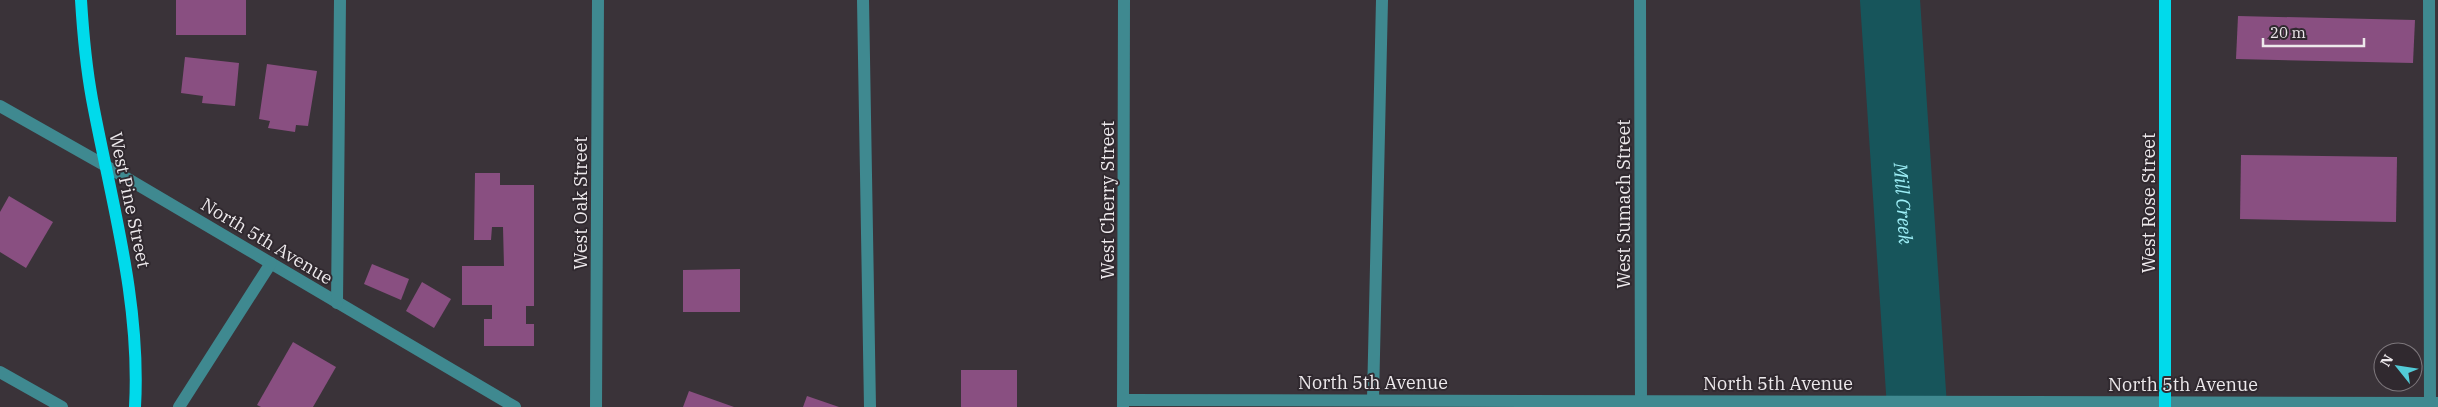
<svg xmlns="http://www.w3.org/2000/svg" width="2438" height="407" font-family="'IBM Plex Serif',serif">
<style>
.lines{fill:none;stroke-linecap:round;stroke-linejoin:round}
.river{stroke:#17555b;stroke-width:60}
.building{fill:#894f81}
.minor{stroke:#3f8990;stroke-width:12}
.major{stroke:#00daeb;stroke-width:12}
.labels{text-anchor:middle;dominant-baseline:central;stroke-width:4;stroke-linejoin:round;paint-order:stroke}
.street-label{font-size:18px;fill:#ede9ec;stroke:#30292f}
.water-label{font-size:19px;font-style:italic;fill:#9eeff7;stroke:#30292f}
</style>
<rect width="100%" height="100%" fill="#3a3339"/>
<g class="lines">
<path class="river" id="s1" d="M1890,0L1917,407"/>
</g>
<g class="building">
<rect x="176" y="0" width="70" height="35"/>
<path d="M2238,16L2415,20L2413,63L2236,59Z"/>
<path d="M185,57L239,63L235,106L202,103L203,96L181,93Z"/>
<path d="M267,64L317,71L308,126L296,125L295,132L268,128L270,121L259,119Z"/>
<path d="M2241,155L2397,157L2396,222L2240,219Z"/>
<path d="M475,173H500V185H534V306H526V324H534V346H484V319H492V305H462V266H504L503,227H492L491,240H474Z"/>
<path d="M9,196L53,222L26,268L0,252V212Z"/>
<path d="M372,264L409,279L401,300L364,284Z"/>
<path d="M740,269V312H683V270Z"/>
<path d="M422,282L451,299L434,328L406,311Z"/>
<path d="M293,342L336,367L313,407H261L257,405Z"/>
<rect x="961" y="370" width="56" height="37"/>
<path d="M689,391L734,407H683Z"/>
<path d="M807,396L839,407H803Z"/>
</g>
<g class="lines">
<g class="minor">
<path d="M863,0L870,407"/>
<path d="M1640,0L1641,407"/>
<path d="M2429,0L2430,407"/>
<path d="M0,106L106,166L515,407"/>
<path d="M337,303L340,0"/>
<path d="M0,372L62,407"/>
<path d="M1373,399L1382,0"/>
<path d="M1124,400L2438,403"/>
<path d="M179,407L271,263"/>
<path d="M596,407L598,0"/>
<path d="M1123,407L1124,0"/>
</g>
<g class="major">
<path d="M81,0C83,33 86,66 92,99C111,201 141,301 135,407"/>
<path d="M2165,407V0"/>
</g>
</g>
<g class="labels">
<g class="street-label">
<text transform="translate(130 200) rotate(78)">West Pine Street</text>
<text transform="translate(1107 200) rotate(-90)">West Cherry Street</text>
<text transform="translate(580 203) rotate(-90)">West Oak Street</text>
<text transform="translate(2148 203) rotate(-90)">West Rose Street</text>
<text transform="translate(1623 204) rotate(-90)">West Sumach Street</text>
<text transform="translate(267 241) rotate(31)">North 5th Avenue</text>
<text x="1373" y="382">North 5th Avenue</text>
<text x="1778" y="383">North 5th Avenue</text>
<text x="2183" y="384">North 5th Avenue</text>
</g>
<g class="water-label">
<text stroke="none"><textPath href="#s1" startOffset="204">Mill Creek</textPath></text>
</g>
</g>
<g transform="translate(2398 367) rotate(300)"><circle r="24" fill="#30292f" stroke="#7c767b"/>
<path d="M0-4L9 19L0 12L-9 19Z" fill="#52cbd7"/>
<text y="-8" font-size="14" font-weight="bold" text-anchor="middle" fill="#ede9ec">N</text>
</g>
<path d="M2263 38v8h101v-8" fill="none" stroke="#ede9ec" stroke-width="2.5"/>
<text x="2270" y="38" font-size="15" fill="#ede9ec" stroke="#30292f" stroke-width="4" paint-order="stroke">20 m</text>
</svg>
